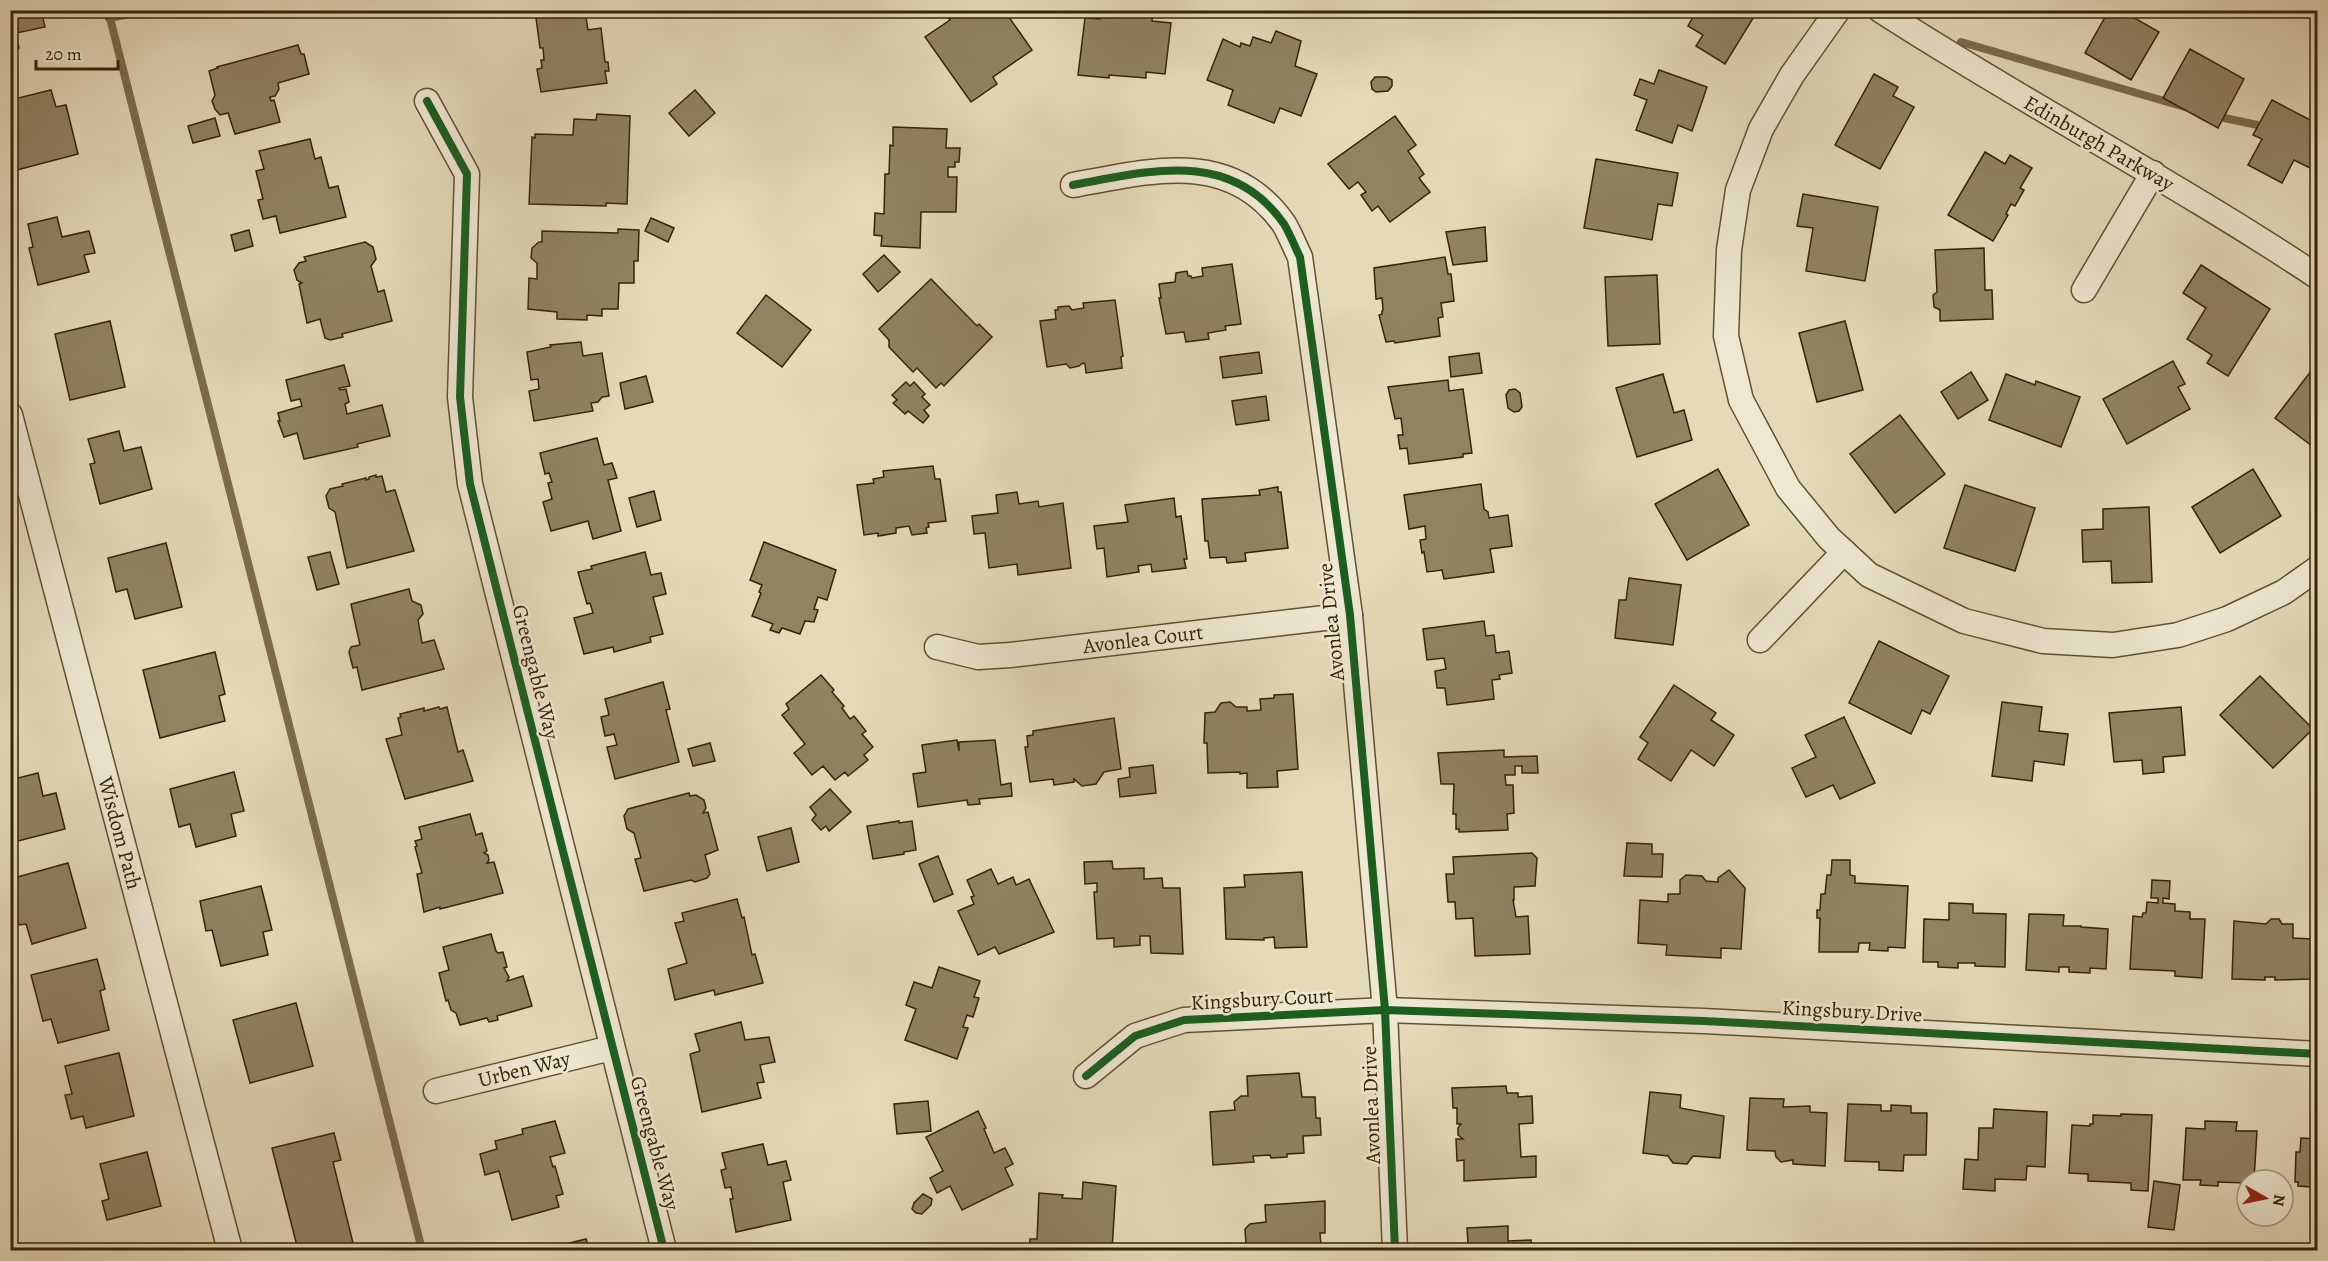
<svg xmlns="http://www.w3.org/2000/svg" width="2328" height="1261" font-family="Alegreya,serif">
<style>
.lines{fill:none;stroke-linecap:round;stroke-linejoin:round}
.stream{stroke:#7c6b4b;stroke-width:8}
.building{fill:#918262;stroke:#372204;stroke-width:1.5}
.minor-casing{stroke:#625031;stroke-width:27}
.minor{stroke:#eee7d1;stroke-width:24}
.cycleway-casing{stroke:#eee7d1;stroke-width:11}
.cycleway{stroke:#1b5e20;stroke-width:8}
.labels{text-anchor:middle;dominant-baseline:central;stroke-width:5;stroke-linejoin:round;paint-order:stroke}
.street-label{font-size:21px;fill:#372204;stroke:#eee7d1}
</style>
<rect width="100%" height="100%" fill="#e5dab8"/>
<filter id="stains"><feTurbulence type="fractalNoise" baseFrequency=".00333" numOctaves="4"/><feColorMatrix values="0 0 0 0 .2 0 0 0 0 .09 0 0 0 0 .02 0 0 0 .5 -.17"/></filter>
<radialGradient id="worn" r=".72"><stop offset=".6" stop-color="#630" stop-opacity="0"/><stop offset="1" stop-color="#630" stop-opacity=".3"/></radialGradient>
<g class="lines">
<g class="stream">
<path d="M108,10L422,1250"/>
<path d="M109,18L152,10"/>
<path d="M1961,42L2185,107"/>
<path d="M2215,116L2267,127"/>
</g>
</g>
<g class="building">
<path d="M10,10H41L45,27L16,33L19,48L10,49Z"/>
<path d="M944,10H1004L1032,50L993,77L997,84L971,102L925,37L950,20Z"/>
<path d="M1101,10L1153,11L1152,21L1171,23L1165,74L1146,72V78L1109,75V78L1078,75L1085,18L1100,19Z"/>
<path d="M1697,10H1758L1725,64L1696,46L1703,35L1688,26Z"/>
<path d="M2109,10H2135L2131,16L2159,32L2131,80L2085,53Z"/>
<path d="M585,11L588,30L601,28L605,62H608L609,71H605L607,83L541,92L537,69L542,68L541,60H544L543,48H540L536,18Z"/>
<path d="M1276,31L1301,41L1295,66L1317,74L1301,116L1280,108L1274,123L1228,105L1233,90L1207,80L1223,39L1240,47L1241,43L1250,46L1253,37L1271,43Z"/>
<path d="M298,45L301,54H304L309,74L278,83L279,89L275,96L270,97L271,101L274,100L280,122L235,134L228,113L220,115L215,109L212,101L215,95L209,71L218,68L217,67Z"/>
<path d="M2190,49L2244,79L2218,128L2163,98Z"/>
<path d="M1659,70L1707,87L1692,131L1678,125L1672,143L1636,130L1647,100L1634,95L1640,79L1654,84Z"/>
<path d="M1874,74L1898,87L1893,96L1914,107L1880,169L1835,145Z"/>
<path d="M1375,77H1387L1392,80V86L1388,91L1376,92L1372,89L1371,82Z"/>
<path d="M51,90L56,107L66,105L78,154L13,171L10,159V100Z"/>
<path d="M695,90L715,113L689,136L669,113Z"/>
<path d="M2272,100L2318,124V158L2312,169L2294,160L2282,183L2248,165L2262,139L2253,135Z"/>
<path d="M597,114L630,116L627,204L606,203V206L529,204L532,137L535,138V134L573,135L574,119L596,120Z"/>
<path d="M1395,116L1416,145L1408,151L1424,174L1419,178L1430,192L1390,222L1378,206L1372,211L1361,195L1366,192L1358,182L1349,189L1328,164Z"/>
<path d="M215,118L220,136L193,143L188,126Z"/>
<path d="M893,127L947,129L946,148H960L959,162H955V167H948V177H957L956,212H921L920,248L881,246L882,236L874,235L875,213L884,214L885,174H889L890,145L893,146Z"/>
<path d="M310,139L315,159L321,157L329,188L338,186L346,217L280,233L276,216L263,219L258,200L263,199L256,171L264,169L259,151Z"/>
<path d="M1985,152L2005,164L2010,155L2032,168L2020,188L2024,190L2015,206L2011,204L2006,214L2008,215L1993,241L1948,215Z"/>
<path d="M1596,159L1678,173L1672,206L1658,204L1652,240L1584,228Z"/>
<path d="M1803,194L1878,207L1865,281L1806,271L1813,228L1797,226Z"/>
<path d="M57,217L62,237L89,231L95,253L84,255L89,272L38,285L29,248L33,247L28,224Z"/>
<path d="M651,218L674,228L668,242L645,231Z"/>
<path d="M1485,227L1487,261L1453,265L1446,232Z"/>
<path d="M618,229L639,230L638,261H634V283H619L618,309H602V316L587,315V320L557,319V312L528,309L529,278L537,279V263L531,258L532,248L539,242H542V231L618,233Z"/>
<path d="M249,230L253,246L235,251L231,235Z"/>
<path d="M365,242L373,247L376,259L371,266L378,292L384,290L392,321L342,334L343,337L330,340L325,338L320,319L307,323L299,284L302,283L297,280L294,270L299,263L306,261L304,257Z"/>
<path d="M1984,248L1985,290H1992L1993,319L1940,321V310L1934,307L1933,295L1937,292L1935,250Z"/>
<path d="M884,255L900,272L878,292L863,274Z"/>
<path d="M1445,257L1448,274H1451L1454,301L1441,303L1443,317L1438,318L1440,336L1395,343L1394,341L1386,342L1379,315L1382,314V311L1383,310L1382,298L1376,299L1374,268Z"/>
<path d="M1232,264L1241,324L1225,326L1226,330L1208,333L1209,339L1186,342L1184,332L1166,334L1159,298H1161L1159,284L1175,282L1176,273L1187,271L1188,276H1191L1192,278L1203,276L1202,268Z"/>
<path d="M2201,265L2270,309L2228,376L2207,363L2212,355L2187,339L2206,308L2183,293Z"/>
<path d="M1657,275L1660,344L1608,346L1605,277Z"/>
<path d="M931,279L977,326L979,324L992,337L944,386L941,383L936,388L917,368L913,372L889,347V340L879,329Z"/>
<path d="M766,295L811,330L782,367L737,333Z"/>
<path d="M1115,300L1123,356L1121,357L1122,368L1086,373L1085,364L1083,363L1079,366L1070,368L1066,364L1047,367L1040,321L1056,319L1055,310H1058V307L1069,306L1072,310L1084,308L1083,303Z"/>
<path d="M110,321L125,387L70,400L55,334Z"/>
<path d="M1845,321L1863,390L1817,402L1799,333Z"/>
<path d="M581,342L583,356L602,353L609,396L602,397L598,402L591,403L593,411L534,421L529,391L539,389L538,379L531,380L527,352L551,347L550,345Z"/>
<path d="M1259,352L1262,373L1223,378L1220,357Z"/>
<path d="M1479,353L1482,373L1451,377L1449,357Z"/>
<path d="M2173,361L2185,384L2178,387L2190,409L2127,444L2103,399Z"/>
<path d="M2318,362V439L2312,446L2275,418Z"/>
<path d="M344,365L350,386L339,388L340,390L346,389L349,402L345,404L347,414L382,405L390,436L357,444L358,447L304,459L297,433L284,437L278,421H280L278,413L302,406L300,399L291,401L286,380Z"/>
<path d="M1971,372L1988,400L1958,419L1941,392Z"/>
<path d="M1663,374L1674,413L1684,410L1692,440L1637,457L1616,388Z"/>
<path d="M2006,374L2035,385L2036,381L2080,397L2061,447L1989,420Z"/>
<path d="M646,376L653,402L625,409L620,383Z"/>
<path d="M1448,380L1449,391L1463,389L1472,453L1463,454V457L1409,464L1407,448L1400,449L1398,435H1403L1401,418L1395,419L1388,387Z"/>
<path d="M906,382L910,386L914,382L925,394L922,397L930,405L924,410L929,416L923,423L908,411L905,414L893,403L897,400L892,395Z"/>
<path d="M1515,389L1520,393L1522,407L1519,411L1514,412L1508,408L1506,395L1509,390Z"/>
<path d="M1266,396L1269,420L1236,425L1232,401Z"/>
<path d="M1900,415L1945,474L1895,513L1850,454Z"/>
<path d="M119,431L124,451L141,447L152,489L100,504L90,464L95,463L88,439Z"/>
<path d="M597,438L604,465L612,463L617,478L608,480L621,531L593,539L588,521L551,531L543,502L552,499L548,483L552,482L549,473L545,474L540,453Z"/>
<path d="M933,466L935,479H940L946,521L928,523L929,527L926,528L927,533L912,535L909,526L896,528V533L878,536V533L864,535L857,485L874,483L873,479L884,477L883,471Z"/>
<path d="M1718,469L1749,525L1687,560L1655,504Z"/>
<path d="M2253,469L2281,516L2220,553L2192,507Z"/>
<path d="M376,475V477L382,476L386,492L395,490L414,551L347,568L335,512L329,508L326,496L330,489L343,486L342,484L366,478V480L369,479V477Z"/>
<path d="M1481,484L1484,509L1488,512L1489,518L1508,515L1512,546L1490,549L1494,572L1444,579L1442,570L1427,572L1424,552L1422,553L1420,540L1426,539L1425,526L1409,529L1404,495Z"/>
<path d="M1965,485L2035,508L2015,571L1944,548Z"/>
<path d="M1278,487V492H1281L1288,548L1245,553L1246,561L1227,563L1226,557L1210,558L1208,541H1205L1202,499L1260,495L1259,490Z"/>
<path d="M654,491L661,520L637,527L629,498Z"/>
<path d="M1017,492L1019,504L1038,501L1039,507L1063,503L1071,568L1018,575L1017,564L989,568L985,533L974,534L972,516L998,513L996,495Z"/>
<path d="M1174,498L1176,517L1181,516L1187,559H1184L1186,568L1152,572L1151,564L1138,566L1139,572L1107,577L1104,548L1097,549L1094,526L1128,522L1125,505Z"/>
<path d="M2149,507L2152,582L2112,583L2111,561L2083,562L2082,530L2103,529V509Z"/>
<path d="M764,542L836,570L827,600L818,597L814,609L818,610L814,622L805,621L800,634L782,628L779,633L770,630L773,624L752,616L761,593L759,592L762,585L750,580Z"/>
<path d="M166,543L182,607L135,619L127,589L116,592L108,558Z"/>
<path d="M330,552L339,584L317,590L308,557Z"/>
<path d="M645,552L651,575L661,573L666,594L653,597L663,634L650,637L651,642L614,652L613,647L584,654L574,618L593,613L590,603L587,604L578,572L592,569L591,566Z"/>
<path d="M1629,578L1681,585L1673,645L1615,638L1619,600H1626Z"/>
<path d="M409,589L412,601L421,605L423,614L418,620L422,643L434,640L444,669L362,690L357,667L353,668L349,652L351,647L360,645L351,604Z"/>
<path d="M1484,621L1486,636L1494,635L1496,653L1509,651L1512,673L1499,675L1500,679L1492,680L1494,699L1447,705L1445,688H1437L1435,671L1446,669L1444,658L1427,660L1423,629Z"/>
<path d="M1879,641L1949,676L1930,714L1922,710L1911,734L1849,703Z"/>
<path d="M215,652L225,694L219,696L225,721L160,738L143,670Z"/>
<path d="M821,675L834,690L832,692L844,706L842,708L850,719L854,716L866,731L862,734L873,747L864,755L868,760L848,776L845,772L835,780L823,766L812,775L794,753L805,744L782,715L789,709L786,704Z"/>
<path d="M2260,676L2313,729L2273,768L2220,715Z"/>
<path d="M663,682L670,709L666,710L679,762L615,779L607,747L617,745L614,734L605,736L601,717L609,715L605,699Z"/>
<path d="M1674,685L1716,713L1711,720L1734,735L1714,766L1691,750L1671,781L1638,759L1648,743L1640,737Z"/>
<path d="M1293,694L1298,769L1277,771L1278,787L1247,788V773L1240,774V772L1208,773L1207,743H1204L1205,713L1215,712L1221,703L1230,702L1236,707H1247V711L1261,710L1260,699L1274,698V695Z"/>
<path d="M2002,702L2042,707L2039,731L2068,734L2064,765L2034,761L2032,781L1992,776Z"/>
<path d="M439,707L440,709L447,707L458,752L463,750L473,781L405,799L386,739L402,735L398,718L401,717L400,714L424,708V711Z"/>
<path d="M2181,707L2185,755L2163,757L2164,772L2143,774L2142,760L2114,762L2109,713Z"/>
<path d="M1844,717L1875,783L1840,799L1833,785L1806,797L1792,768L1816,757L1805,735Z"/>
<path d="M1114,718L1121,769L1104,772L1096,784L1082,786L1074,779V782L1054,785L1053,779L1030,782L1025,747H1028L1027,736L1033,735V731Z"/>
<path d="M957,740L959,751V742L995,740L1001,785L1011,783L1012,796L979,799L980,804L968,805L967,800L918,807L913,774L926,772L922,745Z"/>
<path d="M710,743L715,761L693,766L688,749Z"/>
<path d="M1504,750V757L1537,756L1538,773H1522V766H1515V775H1505L1506,785H1513L1514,813L1507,814L1508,830L1459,832V829H1456V814H1453L1454,784H1441L1438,753Z"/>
<path d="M1153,765L1156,793L1120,797L1118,779L1130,777L1129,768Z"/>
<path d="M234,772L244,811L231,814L236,836L196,847L190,824L179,827L170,789Z"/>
<path d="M2318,772V803L2312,802Z"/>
<path d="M38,773L43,796L56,793L65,829L10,843V780Z"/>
<path d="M830,789L851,812L829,831L826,826L821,830L812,820L816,815L810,807Z"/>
<path d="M689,793L690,796L696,795L704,800L706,808L703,813L708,812L718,850L705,855L710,874L707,878L695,882L691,880L644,891L635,859L641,858L634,833L627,829L624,816L628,809Z"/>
<path d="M470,814L476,835L482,833L487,851L484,853L488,855L489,860L487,863L494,862L503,893L440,909V907L424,912L417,874L422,873L415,847L417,846L415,841L422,839L419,827Z"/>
<path d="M899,821V823L912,821L916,850L904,852V854L873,859L867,826Z"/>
<path d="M791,828L799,862L767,871L758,837Z"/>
<path d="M1627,843L1652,844V854H1663L1662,877L1624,876Z"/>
<path d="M1532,853L1537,858L1535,886L1514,887V900H1513L1516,917L1528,916L1530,954L1475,956L1473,918L1456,919L1455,902H1448L1446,874H1454L1453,857Z"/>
<path d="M938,856L953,894L934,902L919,864Z"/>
<path d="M1832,860H1850V875L1855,876V883L1908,886L1905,948L1888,947V951L1869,950L1870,943H1859L1858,952H1819L1820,918H1817V910H1820L1821,894H1825L1827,875H1831Z"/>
<path d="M1112,861L1113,869L1144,868V879L1162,878L1163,888H1180L1183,954L1151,953L1150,936H1140V945L1114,947V938L1097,939L1094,892H1097V883L1085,884L1084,862Z"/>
<path d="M68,863L86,928L32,944L26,924L19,925L10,895V879Z"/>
<path d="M991,869L998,884L1013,877L1016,885L1029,879L1054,932L999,954L995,947L978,955L958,911L974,904L971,897L974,896L967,880Z"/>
<path d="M1729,870L1745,888L1741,949L1721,948V958L1666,955L1667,945L1638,943L1640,900L1668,902V894H1680V880L1686,875L1702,876L1706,881L1718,882V878Z"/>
<path d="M1302,872L1307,947L1275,948L1274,937L1264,938V940L1226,939L1224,888L1245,887L1244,875Z"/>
<path d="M2152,880L2170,881L2169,899L2163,898V903L2175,904V911L2190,912V919H2205L2202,978L2175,976V971L2130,969L2133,916L2142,917L2143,913H2146L2147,902L2158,903V898H2151Z"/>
<path d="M261,886L272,930L263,932L268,955L221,966L212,930L206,931L200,901Z"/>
<path d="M737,899L742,918L744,917L752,955L755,954L763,983L715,995L714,990L675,1000L668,969L687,963L675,923L684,921L682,913Z"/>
<path d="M1949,903L1973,904V913L2006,914L2005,967L1975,966V963H1958V968L1938,967V962H1923L1924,919L1949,920Z"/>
<path d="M2029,914L2064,915L2063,926H2081V927L2108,929L2106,969L2090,968V973L2069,972V967H2059V972L2026,970Z"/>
<path d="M2271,919H2279L2282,924H2293V938L2313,939L2312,979L2275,980V977H2265V980L2232,979L2234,921L2266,924Z"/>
<path d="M491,934L496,951L498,953L503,952L507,967L504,968L509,977L507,981L523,976L532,1006L497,1016L498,1020L489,1022L487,1018L460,1025L456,1013L451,1010L448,1000L446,1001L439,973L449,970L443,947Z"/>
<path d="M97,959L105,989L100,991L109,1030L58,1043L51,1019L43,1021L31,975Z"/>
<path d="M939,967L980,981L974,997L979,998L973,1017L967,1015L963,1027L968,1028L957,1059L905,1040L916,1009L906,1005L914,982L932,988Z"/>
<path d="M296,1003L313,1066L250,1083L233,1020Z"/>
<path d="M741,1022L745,1040L769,1037L775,1062L760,1065L764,1082L757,1083L761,1098L702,1112L690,1054L700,1051L695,1034Z"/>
<path d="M119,1053L134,1116L86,1128L83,1116L71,1119L65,1095L72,1094L65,1066Z"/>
<path d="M1299,1073L1302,1097H1315L1316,1118H1320L1321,1135L1303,1136L1304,1153L1287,1154V1157L1271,1158L1270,1155L1253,1156L1254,1162L1213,1165L1210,1112L1235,1110L1234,1102L1241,1096H1248L1247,1076Z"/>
<path d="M1506,1086L1507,1093H1518V1097L1532,1096L1533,1123L1519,1124L1521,1157L1536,1156V1177L1464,1181V1160L1457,1161L1456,1139H1463L1458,1135V1128L1461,1124H1457V1108H1453L1452,1088Z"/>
<path d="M1650,1092L1681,1095L1680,1108L1724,1116L1720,1158L1693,1156L1687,1164L1673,1163L1668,1156L1643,1153Z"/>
<path d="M1750,1098L1784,1099L1783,1107L1810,1106V1112L1827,1113L1825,1166L1793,1164V1160L1781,1162L1776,1157L1775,1151L1747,1150Z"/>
<path d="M928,1101L931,1131L897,1134L894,1104Z"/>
<path d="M1848,1104L1881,1105V1111H1891V1105L1911,1106V1113H1927L1926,1155H1904L1903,1171L1879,1170V1162L1845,1161Z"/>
<path d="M1994,1109L2047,1112L2045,1167L2027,1166L2026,1180L1995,1179V1191L1963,1189L1965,1159L1978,1160L1979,1128H1993Z"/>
<path d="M978,1111L986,1128L984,1129L994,1153L1005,1148L1013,1164L1005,1168L1013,1185L962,1210L950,1186L937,1193L930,1178L943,1171L926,1137Z"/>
<path d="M2121,1114L2152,1115L2148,1191L2131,1190V1183L2088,1181V1174L2069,1173L2072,1125L2090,1126V1124H2093V1115L2121,1116Z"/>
<path d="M555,1121L565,1153L550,1157L553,1167L555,1166L563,1194L556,1196L559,1207L512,1220L499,1171L485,1175L480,1154L497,1149L495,1141L523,1134L522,1129Z"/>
<path d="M2205,1121L2237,1122L2236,1131H2257L2254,1180H2247V1183L2218,1182V1186L2200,1185L2201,1180H2183L2186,1128L2205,1129Z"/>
<path d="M334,1133L341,1160L333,1162L353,1243L343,1245L345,1250H298L272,1148Z"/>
<path d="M2301,1138L2318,1139V1203H2311V1187L2298,1186V1182H2295L2296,1152H2300Z"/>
<path d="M763,1144L768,1165L786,1161L791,1180L783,1182L791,1220L736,1232L730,1199H733L731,1187L725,1188L721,1170L726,1169L722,1153Z"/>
<path d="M147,1152L161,1206L107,1220L102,1201L109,1199L100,1164Z"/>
<path d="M2154,1181L2180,1185L2174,1230L2148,1227Z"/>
<path d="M1083,1182L1116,1186L1112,1250H1029L1030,1239H1037L1039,1193L1063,1195L1062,1198L1082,1199Z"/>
<path d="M923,1194L932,1199L931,1205L922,1214L916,1213L912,1209L914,1203Z"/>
<path d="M1325,1201V1233H1320L1321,1246L1326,1245L1327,1250H1243L1246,1244L1245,1229L1250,1224L1266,1222L1265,1205Z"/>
<path d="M1508,1226V1241L1531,1240L1532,1250H1464V1244H1468L1467,1228Z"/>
<path d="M586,1239L590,1250H541Z"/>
</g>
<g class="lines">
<g class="minor-casing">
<g id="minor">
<path d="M1838,10L1792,75L1761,129L1738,190L1729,250L1726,336L1741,400L1788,488L1829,538L1869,575L1964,621L2043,641L2113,645L2178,635L2227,619L2284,592L2318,568"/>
<path d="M1880,10C2024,103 2175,182 2318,277"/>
<path d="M427,101L467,174L460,397L470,484L664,1250"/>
<path d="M1073,185C1150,171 1231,148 1284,224C1290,234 1295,247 1300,257L1350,615L1385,1010L1395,1250"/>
<path d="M2084,290L2153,173"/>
<path d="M10,415L230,1250"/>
<path d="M1760,640L1844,552"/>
<path d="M937,647L978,657L1010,655L1350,615"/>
<path d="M1086,1076L1135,1036L1184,1020L1385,1010L1704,1021L2318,1054"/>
<path d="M436,1091L611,1048"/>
</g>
</g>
<use href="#minor" class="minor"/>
<g class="cycleway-casing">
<g id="cycleway">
<path d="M427,101L467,174L460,397L470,484L664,1250"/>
<path d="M1073,185C1150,171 1231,148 1284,224C1290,234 1295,247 1300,257L1350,615L1385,1010L1395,1250"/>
<path d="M1086,1076L1135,1036L1184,1020L1385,1010L1704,1021L2318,1054"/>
</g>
</g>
<use href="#cycleway" class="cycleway"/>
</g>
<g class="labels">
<g class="street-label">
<text transform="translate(2099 143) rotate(30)">Edinburgh Parkway</text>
<text transform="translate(1331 622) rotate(-96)">Avonlea Drive</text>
<text transform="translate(1143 639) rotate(-7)">Avonlea Court</text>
<text transform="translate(536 672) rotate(76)">Greengable Way</text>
<text transform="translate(120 833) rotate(75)">Wisdom Path</text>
<text transform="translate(1262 999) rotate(-3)">Kingsbury Court</text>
<text transform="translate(1852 1011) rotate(3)">Kingsbury Drive</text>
<text transform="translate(524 1069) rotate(-14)">Urben Way</text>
<text transform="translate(1371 1105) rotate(-92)">Avonlea Drive</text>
<text transform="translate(655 1143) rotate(75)">Greengable Way</text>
</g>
</g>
<rect width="2328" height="1261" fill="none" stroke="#e5dab8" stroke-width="36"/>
<rect x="12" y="12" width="2304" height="1237" fill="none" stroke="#372204" stroke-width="3"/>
<rect x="18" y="18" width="2292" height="1225" fill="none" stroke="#372204" stroke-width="1.5"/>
<g transform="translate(2265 1198) rotate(99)"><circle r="28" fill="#eee7d1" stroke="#a5987f" stroke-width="1.5"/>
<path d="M0-4.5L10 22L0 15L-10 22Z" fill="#8f2418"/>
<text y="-9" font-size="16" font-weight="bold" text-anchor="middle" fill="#372204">N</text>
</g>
<path d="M36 60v9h82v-9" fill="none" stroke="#372204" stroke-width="3"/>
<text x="45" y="60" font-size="18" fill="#372204" stroke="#eee7d1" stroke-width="4.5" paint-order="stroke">20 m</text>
<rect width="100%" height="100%" filter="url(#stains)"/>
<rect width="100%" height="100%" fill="url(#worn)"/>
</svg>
